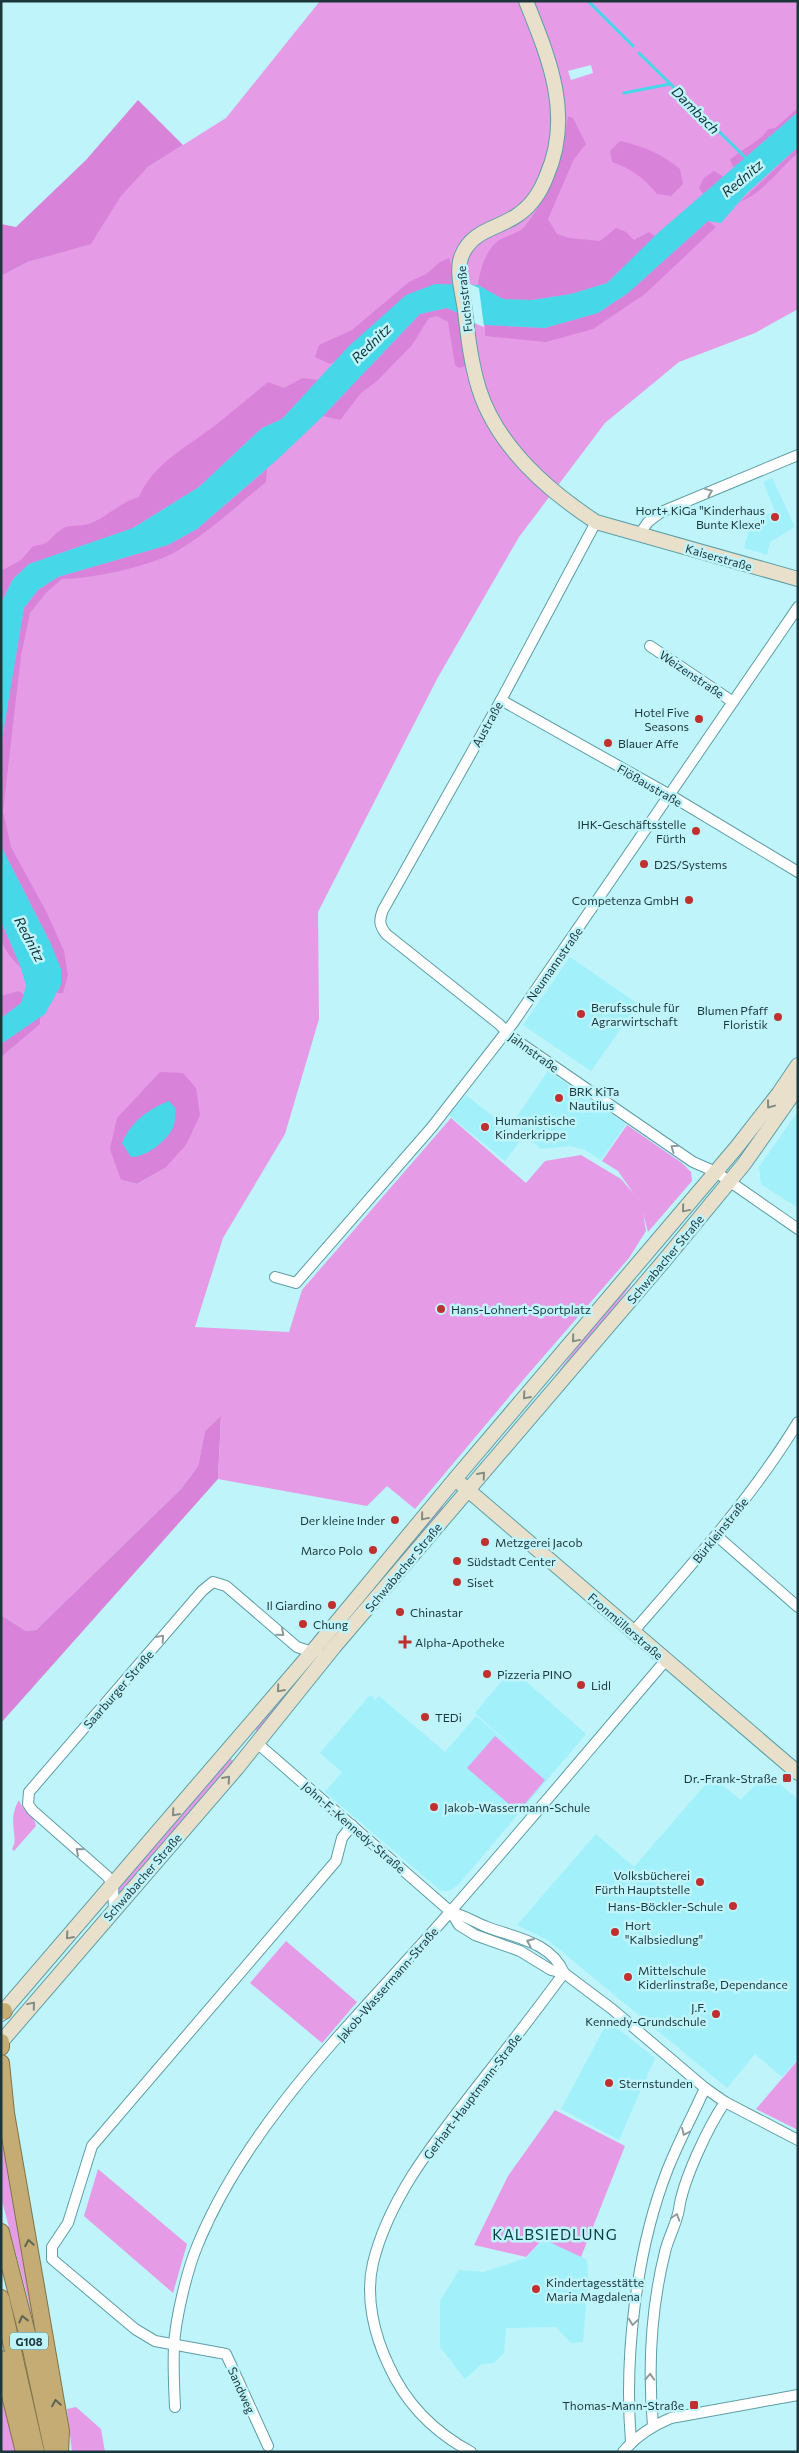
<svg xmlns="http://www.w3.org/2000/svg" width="799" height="2453" font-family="Commissioner,sans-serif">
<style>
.built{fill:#a1f0fa}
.green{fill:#e69be7;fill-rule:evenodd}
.forest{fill:#d883d9}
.water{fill:#46d7e8}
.pier{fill:#bff4fb}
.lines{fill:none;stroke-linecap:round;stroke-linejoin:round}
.stream{stroke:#46d7e8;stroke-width:3}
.minor-casing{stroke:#5d9ea7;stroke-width:12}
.secondary-casing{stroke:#5d9ea7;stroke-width:16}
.trunk-casing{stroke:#7f754a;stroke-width:18}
.minor{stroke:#fff;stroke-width:10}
.secondary{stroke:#e9e0cb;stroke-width:14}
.trunk{stroke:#c4ac74;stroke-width:16}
.oneway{stroke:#8e9b9d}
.oneway2{stroke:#828c83}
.oneway3{stroke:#5f6652}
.poi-dot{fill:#bf302e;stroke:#bff4fb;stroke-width:2}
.labels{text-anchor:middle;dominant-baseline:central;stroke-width:5;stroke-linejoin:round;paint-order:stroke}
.shield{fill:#bff4fb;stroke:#4d7075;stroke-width:1}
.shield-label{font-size:11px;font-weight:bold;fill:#1c373b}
.street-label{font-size:12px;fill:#1c373b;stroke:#bff4fb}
.poi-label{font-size:12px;fill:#1c373b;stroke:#bff4fb;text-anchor:start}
.water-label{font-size:14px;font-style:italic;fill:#123034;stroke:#bff4fb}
.quarter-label{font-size:15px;letter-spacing:1px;fill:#043d43;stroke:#bff4fb}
</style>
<rect width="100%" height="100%" fill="#bff4fb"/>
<g class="built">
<path d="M772,478L795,527L770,542L767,555L744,548L749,529L747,523L775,511L763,482Z"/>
<path d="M570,957L638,1004L591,1071L523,1025Z"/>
<path d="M548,1071L626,1124L601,1160L585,1150L571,1146L541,1149L512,1124Z"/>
<path d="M466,1095L522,1139L505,1161L449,1115Z"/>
<path d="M798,1111V1208L761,1184L759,1167Z"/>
<path d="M512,1669L586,1734L458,1885L449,1891H441L325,1792L342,1772L320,1753L370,1695L375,1700L379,1696L445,1752L476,1716L531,1763L475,1713Z"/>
<path d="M766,1773L798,1799V2059L782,2077L755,2054L727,2088L549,1941L517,1925L596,1834L634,1867L712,1777L741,1800Z"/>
<path d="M608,2021L655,2058L619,2140L561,2109Z"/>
<path d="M544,2239L587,2260L588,2275L583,2342L571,2343L556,2327L506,2328L504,2353L494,2363L482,2364L465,2379L440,2347V2301L459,2270L484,2272L526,2258Z"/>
</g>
<g class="green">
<path d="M320,1H798V309L755,333L679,362L605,423L519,537L437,679L318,912L319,1019L285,1134L223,1238L195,1327L289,1332L302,1290L451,1118L526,1183L545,1161L581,1155L621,1179L634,1194L618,1171L602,1161L627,1125L682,1163L691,1172L692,1181L648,1232L643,1213L646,1231L629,1258L524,1379L415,1509L387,1486L367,1506L218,1479L221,1417L205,1431L198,1466L181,1489L36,1630L26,1631L1,1615V276L28,262L91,243L120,196L148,167L226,118ZM591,65L593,73L571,80L568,71ZM165,1168L137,1184L121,1180Z"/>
<path d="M630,1283L631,1285L600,1327L552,1384L550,1383L583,1339Z"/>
<path d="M441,1506L445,1510L337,1636L335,1634Z"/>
<path d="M317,1655L320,1657L259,1733L255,1729Z"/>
<path d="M495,1736L545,1780L518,1812L467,1768Z"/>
<path d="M230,1758L234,1762L119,1898V1887Z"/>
<path d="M19,1800C22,1811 35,1815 36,1826L14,1851L12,1849C20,1838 6,1821 19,1800Z"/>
<path d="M286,1941L357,2002L322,2043L250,1983Z"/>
<path d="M798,2060V2130L756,2109Z"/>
<path d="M555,2110L625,2146L581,2257L543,2239L526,2257L474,2245L508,2176Z"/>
<path d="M1,2128L47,2387L28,2299L1,2197Z"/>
<path d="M98,2169L187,2244L173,2293L84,2216Z"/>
<path d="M1,2392L16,2452H1Z"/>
<path d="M76,2407L101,2429L105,2452H72L67,2409Z"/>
</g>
<g class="forest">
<path d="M138,100L183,145L148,167L121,196L91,244L28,262L1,276V224L16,227L86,160Z"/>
<path d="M798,108V112L734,168L730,160C740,150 763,140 768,129L775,128Z"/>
<path d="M568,116L573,118L586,144L574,159L548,219L557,234L569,238L600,241L616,228L626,232L634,240L649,232L655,236L607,283L571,294L532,300L503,299L478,285C480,270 485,251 498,241C506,235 519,234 525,226C552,193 562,158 568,116Z"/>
<path d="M620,141C643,146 662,154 680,169L683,184L671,196L657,194C644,178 632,169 612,162L610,151Z"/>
<path d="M798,147V153C779,169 764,192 740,202Z"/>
<path d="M714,171L724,177L703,194L699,188L704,178Z"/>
<path d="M708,221L716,227L645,294L593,329L546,342L485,336V325L545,328L598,313L628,293Z"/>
<path d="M449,258L452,268L453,284L334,362L330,364L315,357L319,345L352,330L409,282L426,274L440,262Z"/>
<path d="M447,308L458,313L466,366L459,368L455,365L448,322L437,316L429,318L412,345L377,381L361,393L340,420L323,416L420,314Z"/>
<path d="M302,378L318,380L282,419L262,428L199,487L133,528L29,564L13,579L1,603V571L21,560L33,546C52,544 48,538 62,529C69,524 80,527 88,524C109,517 116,504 139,497C153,463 189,446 217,424C234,410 251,396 268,382L284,388Z"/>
<path d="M267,469L266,482C237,506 209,532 177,551C152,566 91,579 62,579L46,593L30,613L21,656L3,811L11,847L47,913L64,951L68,975L63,993H57L61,985L51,944L1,846V745L24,608L38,590L58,577L168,545L197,529Z"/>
<path d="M1,921L21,968C4,950 1,947 1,921Z"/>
<path d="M19,991L24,995L21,1003L1,1018V996Z"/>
<path d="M40,1017V1024L1,1057V1044Z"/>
<path d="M160,1072L183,1073L196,1088L200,1115L186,1145L165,1168L137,1184L121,1180L110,1149L117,1118Z"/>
<path d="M221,1416L218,1479L1,1723V1615L26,1631L36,1630L181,1489L198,1466L205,1431Z"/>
</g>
<g class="water">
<path d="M798,112V147L747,193L721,223L708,221L628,293L598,313L545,328L485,325L447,308L420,314L321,418L279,458L197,529L168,545L58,577L38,590L24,608L1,745V603L13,579L29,564L133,528L199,487L262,428L282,419L349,346L406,295L435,284L478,285L503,299L532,300L571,294L607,283L659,232Z"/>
<path d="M1,846L51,944L61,969V985L45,1014L1,1044V1018L21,1003L26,986L21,968L1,921Z"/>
<path d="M169,1101L176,1109C175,1114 175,1120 174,1125C169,1140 145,1158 131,1157L122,1143C132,1121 147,1110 169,1101Z"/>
</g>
<path class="pier" d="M465,282L479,288L484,327L460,317Z"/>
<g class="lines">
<g class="stream">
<path d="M588,1L633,46"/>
<path d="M639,53L748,160"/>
<path d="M624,93L670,84"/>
</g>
<g class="minor-casing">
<g id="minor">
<path d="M596,522L501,700L383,910C379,920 379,925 386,934L499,1024L513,1038L693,1162L716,1172L798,1229"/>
<path d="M639,535L648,522L661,512L798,455"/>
<path d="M650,646L733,702"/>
<path d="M501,700L670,795L798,872"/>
<path d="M275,1277L296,1283L432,1127L513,1023L798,607"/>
<path d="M717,1536L798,1607"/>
<path d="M633,1632C692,1564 751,1499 798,1422"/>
<path d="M257,1743L451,1912L459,1925L475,1935L520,1951L551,1970L564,1973L612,2009L705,2088L725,2102L798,2140"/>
<path d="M114,1909L113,1885L107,1876L32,1810L28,1804L29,1792L202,1591L213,1582L226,1586L297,1647L312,1652L317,1651"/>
<path d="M451,1912C464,1915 474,1922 487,1927C516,1938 551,1942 564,1973"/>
<path d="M175,2407C174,2387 173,2367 174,2347C175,2320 187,2270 198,2244C251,2116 361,2015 450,1912C523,1829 594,1744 666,1660"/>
<path d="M653,2426C648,2369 651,2308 665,2252C668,2238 677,2223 679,2209C683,2180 708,2127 725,2102"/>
<path d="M631,2442C624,2357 636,2251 667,2171C678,2143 693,2115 705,2088"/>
<path d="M268,2446L226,2354L155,2341L135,2329L52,2259V2247L68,2223L92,2146L336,1861L342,1838L352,1825"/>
<path d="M471,2452C434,2432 406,2404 389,2366C374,2335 365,2297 373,2263C389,2197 436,2140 476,2088C506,2050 535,2012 564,1973"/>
<path d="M623,2452C636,2436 652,2426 671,2418L798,2395"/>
</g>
</g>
<g class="secondary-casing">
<g id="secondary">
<path d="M526,1C549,58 573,115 547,175C541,191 532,205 519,214C499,229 473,229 462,255C455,271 463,294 465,311C468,337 471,363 479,389C497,446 547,490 596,522L798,579"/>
<path d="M461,1484L798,1773"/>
<path d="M1,2014L312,1652L455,1479L736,1148L779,1093L798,1065"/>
<path d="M1,2042L237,1768L334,1647L663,1262L744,1164L798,1087"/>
</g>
</g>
<g class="trunk-casing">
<g id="trunk">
<path d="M1,2011H4"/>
<path d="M1,2047V2042"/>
<path d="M1,2063L6,2113L61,2431L60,2452"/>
<path d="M1,2232L30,2345L53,2452"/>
<path d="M1,2298L36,2452"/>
<path d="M1,2359L24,2452"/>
</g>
</g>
<use href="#minor" class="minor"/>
<use href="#secondary" class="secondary"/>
<use href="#trunk" class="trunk"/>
</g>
<defs><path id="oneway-chevron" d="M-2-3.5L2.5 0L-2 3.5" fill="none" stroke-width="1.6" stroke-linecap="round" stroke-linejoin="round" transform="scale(1.25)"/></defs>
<g class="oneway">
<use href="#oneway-chevron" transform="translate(709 492) rotate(-22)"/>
<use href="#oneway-chevron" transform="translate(674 1148) rotate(-145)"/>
<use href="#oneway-chevron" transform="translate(281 1633) rotate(41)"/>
<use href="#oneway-chevron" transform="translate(161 1638) rotate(-49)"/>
<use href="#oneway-chevron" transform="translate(79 1851) rotate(-139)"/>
<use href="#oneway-chevron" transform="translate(530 1942) rotate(-157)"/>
<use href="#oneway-chevron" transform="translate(685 2132) rotate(115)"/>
<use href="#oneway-chevron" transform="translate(676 2217) rotate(-72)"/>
<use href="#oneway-chevron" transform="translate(633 2322) rotate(98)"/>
<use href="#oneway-chevron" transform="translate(650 2377) rotate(-87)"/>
</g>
<g class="oneway2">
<use href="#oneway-chevron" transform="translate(770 1105) rotate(127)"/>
<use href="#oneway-chevron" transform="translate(685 1209) rotate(130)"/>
<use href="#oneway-chevron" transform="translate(575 1339) rotate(130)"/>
<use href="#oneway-chevron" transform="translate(526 1396) rotate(131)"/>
<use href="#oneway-chevron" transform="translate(482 1475) rotate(-49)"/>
<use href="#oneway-chevron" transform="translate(424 1517) rotate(130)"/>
<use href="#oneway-chevron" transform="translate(280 1689) rotate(131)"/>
<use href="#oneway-chevron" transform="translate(227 1779) rotate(-49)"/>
<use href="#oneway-chevron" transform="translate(175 1813) rotate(131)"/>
<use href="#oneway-chevron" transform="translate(69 1936) rotate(131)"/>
<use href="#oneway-chevron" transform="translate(32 2005) rotate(-50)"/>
</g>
<g class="oneway3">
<use href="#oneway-chevron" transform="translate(29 2243) rotate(-100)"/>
<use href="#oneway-chevron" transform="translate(23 2319) rotate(-104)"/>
<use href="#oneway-chevron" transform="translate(56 2403) rotate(-99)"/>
</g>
<g class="poi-dot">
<circle cx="775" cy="517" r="5"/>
<circle cx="699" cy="719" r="5"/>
<circle cx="608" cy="743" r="5"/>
<circle cx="696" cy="831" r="5"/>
<circle cx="644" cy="864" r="5"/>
<circle cx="689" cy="900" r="5"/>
<circle cx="581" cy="1014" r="5"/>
<circle cx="778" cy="1017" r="5"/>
<circle cx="559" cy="1098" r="5"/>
<circle cx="485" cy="1127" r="5"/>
<circle cx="441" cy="1309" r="5"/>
<circle cx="395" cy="1520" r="5"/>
<circle cx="485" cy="1542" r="5"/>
<circle cx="373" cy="1550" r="5"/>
<circle cx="457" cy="1561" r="5"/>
<circle cx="457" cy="1582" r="5"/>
<circle cx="332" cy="1605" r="5"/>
<circle cx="400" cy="1612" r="5"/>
<circle cx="303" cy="1624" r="5"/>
<path d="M402.5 1634.5h5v5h5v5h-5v5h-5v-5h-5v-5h5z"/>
<circle cx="487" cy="1674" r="5"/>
<circle cx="581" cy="1685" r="5"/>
<circle cx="425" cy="1717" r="5"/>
<rect x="782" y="1773" width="10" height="10" rx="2.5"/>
<circle cx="434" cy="1807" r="5"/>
<circle cx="700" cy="1882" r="5"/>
<circle cx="733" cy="1906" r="5"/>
<circle cx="615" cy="1932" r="5"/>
<circle cx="628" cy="1977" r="5"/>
<circle cx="716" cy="2014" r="5"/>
<circle cx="609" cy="2083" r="5"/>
<circle cx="536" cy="2289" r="5"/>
<rect x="689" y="2400" width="10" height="10" rx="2.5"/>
</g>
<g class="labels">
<rect class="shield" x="10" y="2332.5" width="38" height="17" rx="4"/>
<g class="shield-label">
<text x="29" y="2341">G108</text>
</g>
<g class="street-label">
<text transform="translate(464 299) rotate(-96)">Fuchsstraße</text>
<text transform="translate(719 557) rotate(16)">Kaiserstraße</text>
<text transform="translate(692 674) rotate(34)">Weizenstraße</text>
<text transform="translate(487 724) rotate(-61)">Austraße</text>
<text transform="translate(650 785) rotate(30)">Flößaustraße</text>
<text transform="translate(554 964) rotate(-55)">Neumannstraße</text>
<text transform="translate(534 1052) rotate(36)">Jahnstraße</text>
<text transform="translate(665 1259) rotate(-50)">Schwabacher Straße</text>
<text transform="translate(720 1530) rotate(-51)">Bürkleinstraße</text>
<text transform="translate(403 1567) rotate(-50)">Schwabacher Straße</text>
<text transform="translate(626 1626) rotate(41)">Fronmüllerstraße</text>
<text transform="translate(118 1689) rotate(-49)">Saarburger Straße</text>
<text transform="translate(354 1827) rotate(41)">John-F.-Kennedy-Straße</text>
<text transform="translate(142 1877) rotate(-49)">Schwabacher Straße</text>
<text transform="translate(387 1984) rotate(-49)">Jakob-Wassermann-Straße</text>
<text transform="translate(472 2096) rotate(-53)">Gerhart-Hauptmann-Straße</text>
<text transform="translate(242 2390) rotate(66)">Sandweg</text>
</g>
<g class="poi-label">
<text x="765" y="510" text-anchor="end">Hort+ KiGa "Kinderhaus<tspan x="765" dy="14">Bunte Klexe"</tspan></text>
<text x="689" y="712" text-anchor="end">Hotel Five<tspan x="689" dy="14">Seasons</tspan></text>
<text x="618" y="743">Blauer Affe</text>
<text x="686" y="824" text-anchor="end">IHK-Geschäftsstelle<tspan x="686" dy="14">Fürth</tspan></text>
<text x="654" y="864">D2S/Systems</text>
<text x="679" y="900" text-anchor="end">Competenza GmbH</text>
<text x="591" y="1007">Berufsschule für<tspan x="591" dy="14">Agrarwirtschaft</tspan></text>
<text x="768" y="1010" text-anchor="end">Blumen Pfaff<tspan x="768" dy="14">Floristik</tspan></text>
<text x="569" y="1091">BRK KiTa<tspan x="569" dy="14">Nautilus</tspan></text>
<text x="495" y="1120">Humanistische<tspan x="495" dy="14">Kinderkrippe</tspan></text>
<text x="451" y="1309">Hans-Lohnert-Sportplatz</text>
<text x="385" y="1520" text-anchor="end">Der kleine Inder</text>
<text x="495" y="1542">Metzgerei Jacob</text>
<text x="363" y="1550" text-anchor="end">Marco Polo</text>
<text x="467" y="1561">Südstadt Center</text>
<text x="467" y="1582">Siset</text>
<text x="322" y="1605" text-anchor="end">Il Giardino</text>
<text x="410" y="1612">Chinastar</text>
<text x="313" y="1624">Chung</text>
<text x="415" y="1642">Alpha-Apotheke</text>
<text x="497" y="1674">Pizzeria PINO</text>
<text x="591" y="1685">Lidl</text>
<text x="435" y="1717">TEDi</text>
<text x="777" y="1778" text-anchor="end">Dr.-Frank-Straße</text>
<text x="444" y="1807">Jakob-Wassermann-Schule</text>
<text x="690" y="1875" text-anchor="end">Volksbücherei<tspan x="690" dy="14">Fürth Hauptstelle</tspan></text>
<text x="723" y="1906" text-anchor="end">Hans-Böckler-Schule</text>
<text x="625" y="1925">Hort<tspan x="625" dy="14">"Kalbsiedlung"</tspan></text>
<text x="638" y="1970">Mittelschule<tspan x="638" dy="14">Kiderlinstraße, Dependance</tspan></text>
<text x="706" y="2007" text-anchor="end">J.F.<tspan x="706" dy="14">Kennedy-Grundschule</tspan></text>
<text x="619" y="2083">Sternstunden</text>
<text x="546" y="2282">Kindertagesstätte<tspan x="546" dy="14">Maria Magdalena</tspan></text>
<text x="684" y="2405" text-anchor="end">Thomas-Mann-Straße</text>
</g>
<g class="water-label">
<text transform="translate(696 110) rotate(45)">Dambach</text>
<text transform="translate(742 178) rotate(-40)">Rednitz</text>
<text transform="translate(371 343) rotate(-44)">Rednitz</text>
<text transform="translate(30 939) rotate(62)">Rednitz</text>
</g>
<g class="quarter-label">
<text x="555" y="2234">KALBSIEDLUNG</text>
</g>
</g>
<rect width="799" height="2453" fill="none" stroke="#1c373b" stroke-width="5"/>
</svg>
